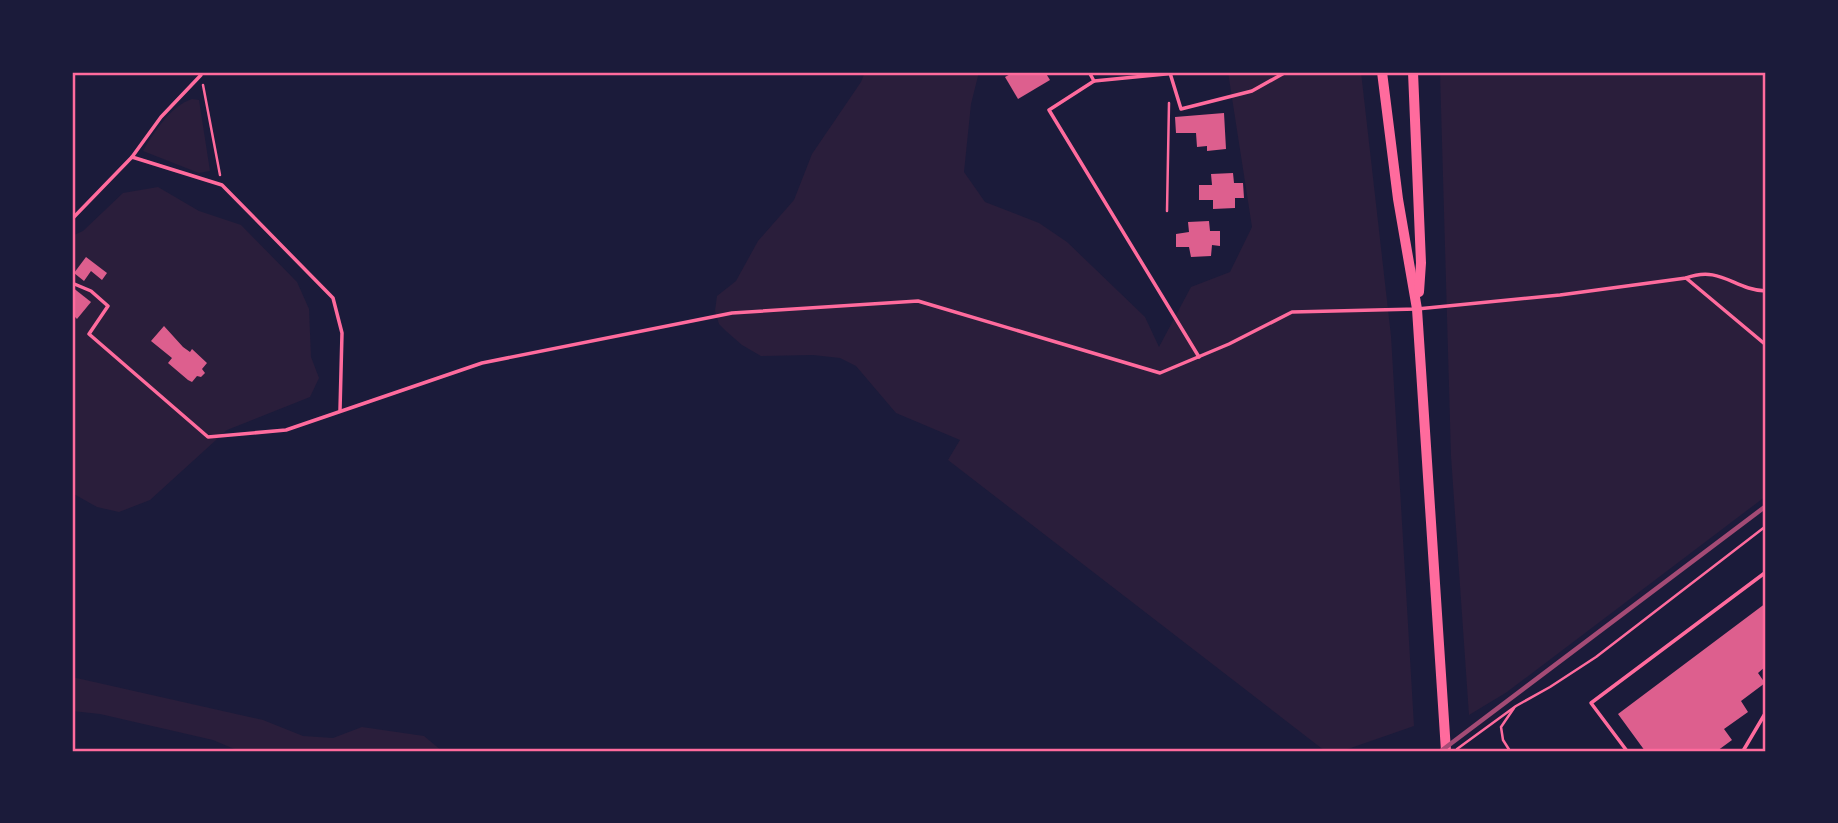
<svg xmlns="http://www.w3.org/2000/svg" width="1838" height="823" font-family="'Source Serif 4',serif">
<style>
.green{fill:#2a1e3b}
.building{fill:#dd5f8e}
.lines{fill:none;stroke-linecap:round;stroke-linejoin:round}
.path{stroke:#ff6b9d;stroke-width:2.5}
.service{stroke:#ff6b9d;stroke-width:3.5}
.primary{stroke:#ff6b9d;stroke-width:10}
.rail{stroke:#a44b75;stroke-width:4.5}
.neatline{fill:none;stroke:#ff6b9d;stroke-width:2.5}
</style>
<rect width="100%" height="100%" fill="#1b1b3a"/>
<g class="green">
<path d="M865,72H979L971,104L964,172L985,202L1039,223L1067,242L1145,317L1159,347L1191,287L1230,272L1252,227L1228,72H1361L1391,336L1414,726L1342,751H1325L948,460L960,440L896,413L856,366L840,358L813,355L761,356L742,345L726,331L719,324L715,311L717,296L736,281L758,241L794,200L812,154L861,82Z"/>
<path d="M1440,72H1766V496L1507,692L1469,715L1451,456Z"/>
<path d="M192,99L199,100L210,171L199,173L143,151C153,133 172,105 192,99Z"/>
<path d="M158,187L199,211L241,225L297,282L309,309L311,357L319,378L310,397L227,430L150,500L119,512L97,507L72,493V236L83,231L123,193Z"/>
<path d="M72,677L263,720L303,736L333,738L362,727L424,736L442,751H239L213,740L100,714L72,711Z"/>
</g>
<g class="building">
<path d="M1014,72H1045L1050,80L1018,99L1005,77Z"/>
<path d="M1224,113L1226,149L1207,151V146L1197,147L1196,133H1176L1175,117Z"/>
<path d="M1233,173L1234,183H1243L1244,198H1235V208L1213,209V200H1199V185H1212L1211,174Z"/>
<path d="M1209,221L1210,231H1220V246L1212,245L1211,256L1191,257L1189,247H1176V234L1189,232L1188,222Z"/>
<path d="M86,257L107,273L102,280L91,271L84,281L74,273Z"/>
<path d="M72,287L91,302L77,319L72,314Z"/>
<path d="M164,326L183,347L190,352L192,349L207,363L202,369L205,373L201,377L197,376L192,382L188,380L168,363L172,358L151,341Z"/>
<path d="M1766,603V666L1758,673L1765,683L1741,701L1748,712L1724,729L1732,740L1717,751H1645L1618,714Z"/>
</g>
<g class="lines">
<g class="path">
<path d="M203,85L220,175"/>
<path d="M1167,211L1169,103"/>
<path d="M1457,749L1516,706L1550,687L1596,657L1766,526"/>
<path d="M1510,751L1503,740L1501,727L1514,708"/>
</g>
<g class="service">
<path d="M1089,72L1094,81L1049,110L1199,357"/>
<path d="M1170,73L1181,109L1252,91L1286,72"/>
<path d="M1094,81L1186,72"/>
<path d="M132,157L161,117L201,75"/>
<path d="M72,219L132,157L222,185L333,298L342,333L340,410"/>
<path d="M1686,278L1766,345"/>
<path d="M72,283L91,291L108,306L89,334L208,437L286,430L482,363L732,313L918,301L1160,373L1229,344L1292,312L1417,309L1560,295L1686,278C1721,265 1734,290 1766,291"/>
<path d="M1627,751L1591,703L1766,572"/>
<path d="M1743,751L1766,712"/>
</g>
<g class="primary">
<path d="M1382,72L1398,199L1417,309L1446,751"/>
<path d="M1413,72L1421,263L1419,292"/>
</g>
<path class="rail" d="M1441,751L1766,506"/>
</g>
<rect width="1838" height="823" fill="none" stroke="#1b1b3a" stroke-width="147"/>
<rect x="74" y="74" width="1690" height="676" class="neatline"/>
</svg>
